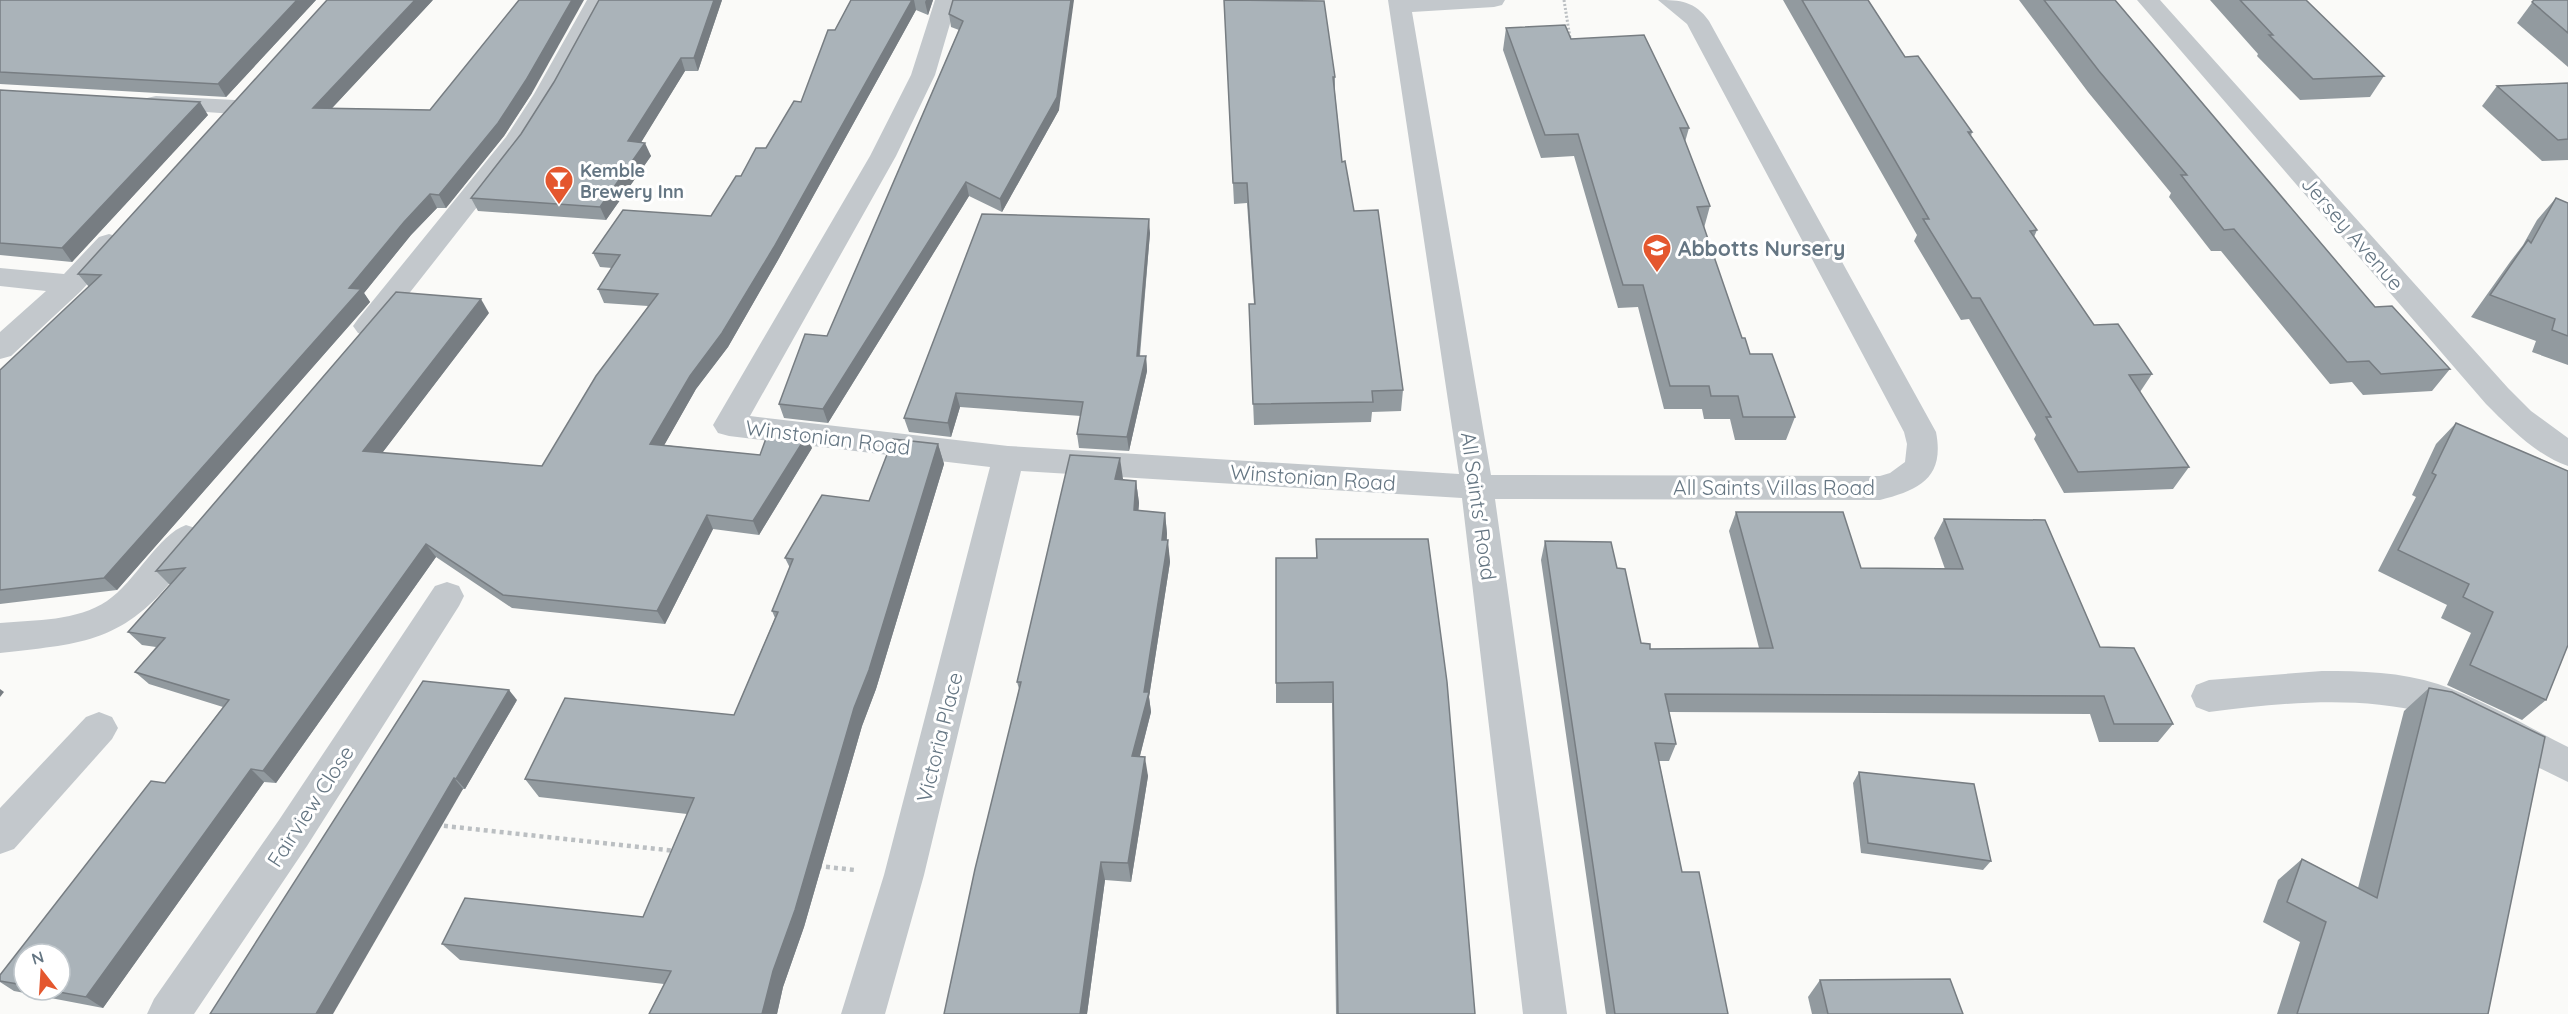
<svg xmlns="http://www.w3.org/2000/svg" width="2568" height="1014" font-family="Quicksand,sans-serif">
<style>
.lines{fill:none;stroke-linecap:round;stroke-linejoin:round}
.path-far1{stroke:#bbbfc2;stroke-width:3;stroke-dasharray:2 2;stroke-linecap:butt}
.path{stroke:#bbbfc2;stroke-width:4.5;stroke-dasharray:4 4;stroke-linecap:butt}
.minor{fill:#c3c8cc;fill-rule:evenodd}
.wall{fill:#929a9f;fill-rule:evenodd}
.shaded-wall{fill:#777d82}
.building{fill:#aab3b9;stroke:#777d82;stroke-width:1.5}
.labels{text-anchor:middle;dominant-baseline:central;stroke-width:6;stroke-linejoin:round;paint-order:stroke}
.far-poi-label{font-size:18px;font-weight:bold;fill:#657683;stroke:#fff;text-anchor:start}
.street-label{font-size:21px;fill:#657683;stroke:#fff}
.poi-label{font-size:21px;font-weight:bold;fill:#657683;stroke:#fff;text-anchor:start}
</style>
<rect width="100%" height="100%" fill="#fafaf8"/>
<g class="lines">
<path class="path-far1" d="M1564,0L1570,38"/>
<g class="path">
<path d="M436,825L676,851"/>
<path d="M818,866L855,870"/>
</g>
<g class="minor">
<path d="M587,0H609L558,94L525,146L378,333L368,336L358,333L353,326L358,319L506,137L534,94Z"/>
<path d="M935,0H957L935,75L896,156L750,416L1008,446L1459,474L1388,0H1505L1502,5L1494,7L1412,12L1491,475L1880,476L1890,473L1905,462L1907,444L1904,432L1687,24L1658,0C1680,0 1695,1 1709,21L1936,432C1945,478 1919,490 1880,500L1495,499L1567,1014H1523L1462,498L1021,471L924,875L885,1014H841L884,875L990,467L729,436L718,433L713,425L870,156L911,75Z"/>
<path d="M2137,0H2160L2508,388L2531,411L2568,438V466C2537,456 2508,426 2486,404Z"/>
<path d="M156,96L235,100L244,102L247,107L244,112L235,114L147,108L144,103L147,98Z"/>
<path d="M109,234L119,237L123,243L119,249L81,291L11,356L0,359V332L46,291L0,286V268L64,274L99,237Z"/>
<path d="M186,525L198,529L203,538C195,553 183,566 173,579C121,644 77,644 0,653V623C36,620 77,621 107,601C135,582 159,534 186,525Z"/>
<path d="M447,582L459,586L464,596L459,606L307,846L194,1014H147L154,999L279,820L435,586Z"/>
<path d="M2322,671C2361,671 2401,672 2438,684C2482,699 2526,726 2568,747V782L2427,713C2355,695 2282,703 2209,712L2196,707L2191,696L2196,685L2209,680Z"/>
<path d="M99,712L112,717L118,728L112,739L14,849L0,854V808L86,717Z"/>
</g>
</g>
<g class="wall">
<path d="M0,0H316L226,97L0,84Z"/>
<path d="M433,0L332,108L430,110L532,93L504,136L446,208H437L411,235L364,293L370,302L117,590L0,604V370L89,287L78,274Z"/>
<path d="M722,0L698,71H685L641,142L651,156L606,220L478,211L471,198L521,134L554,82Z"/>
<path d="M851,0H933L928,15L916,10L778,260L728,347L696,389L664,445L760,455L812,448L759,535L713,529L665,624L512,608L436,557L276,783L264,782L103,1008L14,991L0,982V975L165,783L223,707L149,684L135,672L156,647L142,645L128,632L171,584H169L156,571L489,313L382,453L542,466L648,306L604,303L598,289L612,268L600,267L593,253L711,216L741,176L766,148L801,102L835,30ZM24,954L60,990H24Z"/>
<path d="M953,0L1059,110L1002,212L969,196L828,423L784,418L779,404L827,336L959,30L951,27L949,14Z"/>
<path d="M1224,0L1335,77V93L1342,162L1354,211L1403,390L1401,411L1372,412L1371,422L1254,425L1249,304H1254L1247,203L1234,204Z"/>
<path d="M1783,0H1868L1905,57L1972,132L1971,136L2037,230L2034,237L2094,325L2152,374L2140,392L2189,467L2173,489L2064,493L2034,439L2036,435L1969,319L1961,320L1914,241L1917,235Z"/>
<path d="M2019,0H2115L2375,307L2450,369L2432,391L2363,395L2352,382L2330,384L2221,251H2211L2169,197L2171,193L2088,92Z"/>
<path d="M2210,0H2306L2384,76L2370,97L2300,100L2257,56L2258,54Z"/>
<path d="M2534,0H2568V67L2517,23Z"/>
<path d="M1506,28L1571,39L1689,128L1685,142L1710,206L1704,228L1742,338L1750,354L1795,417L1786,440H1735L1730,419H1704L1702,409H1664L1638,307L1618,308L1574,156L1541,158L1503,50Z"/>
<path d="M2568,83V160L2542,161L2482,106L2497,86Z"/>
<path d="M0,90L208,115L72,262L0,255Z"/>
<path d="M2556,198L2568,203V365L2532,352L2536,341L2471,317L2510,262L2523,245L2537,220Z"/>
<path d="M1150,233L1140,356H1146L1147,371L1129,451L1079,448L1077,434L1081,416L960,407L951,437L909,432L904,418Z"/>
<path d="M2456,423L2546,700L2522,720L2447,685L2471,633L2441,618L2447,605L2378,571L2416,497L2412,495L2436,444Z"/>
<path d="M938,444L944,464L876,689L862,726L804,927L783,987L777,1014H649L664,984L460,960L442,944L643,917L687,814L539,797L525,779L734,715L775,618L772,611L790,568L785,558L869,501Z"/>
<path d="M1123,480L1136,481L1139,503L1138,511L1165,513L1167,534V540L1170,562L1149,697L1151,712L1140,756L1148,776L1131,882L1105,880L1087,1014H944L1019,689L1017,682Z"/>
<path d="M1736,512L1861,568L1945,569L1934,538L1944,519L2100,647L2173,724L2158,742H2099L2090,714L1669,712L1676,744L1669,761H1659L1682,872L1728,1014H1606L1541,560L1545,541L1617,568L1641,643L1650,649L1759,648L1729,531Z"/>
<path d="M1316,539L1475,1014H1336L1332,703H1276V558H1316Z"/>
<path d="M2429,688L2488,1014H2277L2300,942L2263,922L2278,880L2302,859L2358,888L2404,711Z"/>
<path d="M517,700L465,789H463L210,1014Z"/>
<path d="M1859,772L1991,861L1983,870L1861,853L1853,783Z"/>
<path d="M1820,980L1963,1014H1812L1808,997Z"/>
</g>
<g class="shaded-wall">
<path d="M297,0H316L226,97L218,84Z"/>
<path d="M415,0H433L320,121L313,108Z"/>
<path d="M572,0H584L532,93L504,136L446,208L439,195Z"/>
<path d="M714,0H722L698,71L694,58Z"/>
<path d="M912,0H914L916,10L778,260L728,347L696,389L657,458L650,444Z"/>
<path d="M926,0H933L928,15L925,2Z"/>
<path d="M1071,0H1074L1059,110L1002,212L1000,199Z"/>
<path d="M681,58L685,71L634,154L628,141Z"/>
<path d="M200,102L208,115L72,262L62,248Z"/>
<path d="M645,143L651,156L606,220L600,207Z"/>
<path d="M966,182L969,196L828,423L823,409Z"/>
<path d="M430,194L437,208L411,235L364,293L370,302L117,590L104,578L349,288L404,222Z"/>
<path d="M1149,219L1150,233L1138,370L1137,356Z"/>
<path d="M481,299L489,313L373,465L363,451Z"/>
<path d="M1146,356L1147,371L1129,451L1127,437Z"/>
<path d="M956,393L960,407L951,437L948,423Z"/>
<path d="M807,435L812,448L759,535L753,521Z"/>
<path d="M938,444L944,464L876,689L862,726L804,927L783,987L777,1014H762L773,971L854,708Z"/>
<path d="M1120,458L1123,479L1118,501L1115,479Z"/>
<path d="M1136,481L1139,503L1137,532L1134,510Z"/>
<path d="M1165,513L1167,534L1164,561L1162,540Z"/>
<path d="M707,515L713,529L665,624L657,611Z"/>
<path d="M1168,540L1170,562L1149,697L1151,712L1135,775L1132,756L1144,692Z"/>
<path d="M426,544L436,557L276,783L263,771Z"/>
<path d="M0,689L4,692L0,697Z"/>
<path d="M509,690L517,700L465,789L456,779Z"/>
<path d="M1145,757L1148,776L1131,882L1128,863Z"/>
<path d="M251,769L264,782L103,1008L86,997Z"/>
<path d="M454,778L463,789L333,1014H316Z"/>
<path d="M1101,862L1105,880L1087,1014H1080Z"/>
</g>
<g class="building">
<path d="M0,0H297L218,84L0,72Z"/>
<path d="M327,0H415L313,108L430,110L519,0H572L526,80L498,123L439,195L430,194L404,222L349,288L361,289L104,578L0,590V370L101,275L78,274Z"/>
<path d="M599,0H714L694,58H681L628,141L645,143L600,207L471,198L521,134L554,82Z"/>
<path d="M851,0H912L774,247L722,333L690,376L650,444L760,455L769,430L807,435L753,521L707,515L657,611L503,595L426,544L263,771L251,769L86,997L48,990H60V954H24V985L0,981V975L151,781L165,783L229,700L135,672L165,638L128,632L185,568L156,571L396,292L481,299L363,451L542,466L596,376L658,294L598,289L620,255L593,253L623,210L711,216L736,176H741L756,148H766L794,101L801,102L828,30H835Z"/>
<path d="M953,0H1071L1057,97L1000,199L966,182L823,409L779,404L805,334L827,336L963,21L949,14Z"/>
<path d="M1224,0L1324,1L1335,77H1333L1342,162L1345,161L1354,211L1378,210L1403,390L1372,391L1373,402L1253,404L1249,304H1255L1247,183H1233Z"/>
<path d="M1802,0H1868L1905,57L1918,56L1972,132H1968L2037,230L2030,231L2094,325L2118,324L2152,374L2129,375L2189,467L2078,472L2046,417H2051L1980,298H1972L1923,219H1929Z"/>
<path d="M2044,0H2115L2375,307L2392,306L2450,369L2381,374L2369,361L2347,362L2234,229L2224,230L2181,175H2187L2099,71Z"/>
<path d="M2240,0H2306L2384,76L2313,79L2269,35H2273Z"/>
<path d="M2534,0H2568V33L2532,2Z"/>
<path d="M1565,25L1571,39L1644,35L1689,128H1680L1710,206L1697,207L1742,338H1745L1750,354H1772L1795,417H1743L1738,396H1711L1709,386H1670L1643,285H1623L1578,134L1545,135L1506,28Z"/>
<path d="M2568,83V139L2558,140L2497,86Z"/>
<path d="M0,90L200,102L62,248L0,243Z"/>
<path d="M2556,198L2568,203V336L2552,330L2555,319L2490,295L2528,240L2531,243Z"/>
<path d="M982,214L1149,219L1137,356H1146L1127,437L1077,434L1083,402L956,393L948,423L904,418Z"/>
<path d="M2456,423L2568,471V645L2546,700L2470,665L2493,612L2463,597L2469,584L2398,550L2436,475L2432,473Z"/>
<path d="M893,439L938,444L869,670L854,708L795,910L773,971L762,1014H649L671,971L442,944L465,898L643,917L694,798L525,779L565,698L734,715L778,612L772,611L793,559L785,558L822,495L869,501Z"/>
<path d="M1070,455L1120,458L1115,479L1136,481L1134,510L1165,513L1162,540H1168L1144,692H1149L1132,756L1145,757L1128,863L1101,862L1080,1014H944L975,869L1021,682H1017Z"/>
<path d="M1736,512H1843L1861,568L1963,569L1944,519L2045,520L2100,647L2134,648L2173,724H2114L2104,696L1665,694L1676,744L1655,743L1682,872H1699L1728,1014H1615L1545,541L1611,542L1617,568L1625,569L1641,643L1650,644V649L1773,648Z"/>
<path d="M1316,539H1428L1447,682L1475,1014H1338L1333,682L1276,683V558H1317Z"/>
<path d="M423,681L509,690L456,779L454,778L316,1014H210Z"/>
<path d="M2429,688L2452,692L2545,737L2488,1014H2297L2326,922L2287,902L2302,859L2377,898Z"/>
<path d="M1859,772L1974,784L1991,861L1868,843Z"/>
<path d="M1950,979L1963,1014H1828L1820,980Z"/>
</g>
<defs>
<g id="bar-pin" transform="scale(1.5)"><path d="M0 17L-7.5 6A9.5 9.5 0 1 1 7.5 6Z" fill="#e4572e" stroke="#fff"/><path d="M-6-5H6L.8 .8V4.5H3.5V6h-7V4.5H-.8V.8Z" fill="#fff"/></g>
<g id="school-pin" transform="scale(1.5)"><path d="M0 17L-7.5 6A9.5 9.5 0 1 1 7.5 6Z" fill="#e4572e" stroke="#fff"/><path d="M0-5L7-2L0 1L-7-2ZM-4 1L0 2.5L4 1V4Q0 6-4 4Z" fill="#fff"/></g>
</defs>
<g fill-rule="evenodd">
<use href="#bar-pin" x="559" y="180"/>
<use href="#school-pin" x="1657" y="248"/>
</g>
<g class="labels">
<g class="far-poi-label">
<text x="580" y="170">Kemble<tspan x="580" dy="21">Brewery Inn</tspan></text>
</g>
<g class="street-label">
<text transform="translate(2353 233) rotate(49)">Jersey Avenue</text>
<text transform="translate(828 437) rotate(7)">Winstonian Road</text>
<text transform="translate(1313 477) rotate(4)">Winstonian Road</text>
<text x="1774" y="487">All Saints Villas Road</text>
<text transform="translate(1479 506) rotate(82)">All Saints' Road</text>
<text transform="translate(939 737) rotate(-76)">Victoria Place</text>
<text transform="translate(310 806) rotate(-57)">Fairview Close</text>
</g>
<g class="poi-label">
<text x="1678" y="248">Abbotts Nursery</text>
</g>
</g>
<g transform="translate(42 972) rotate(343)"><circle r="28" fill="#ffffff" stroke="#c1c8cd" stroke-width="1.5"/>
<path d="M0-4.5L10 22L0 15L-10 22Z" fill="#e4572e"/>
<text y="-9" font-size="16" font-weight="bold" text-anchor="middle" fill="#657683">N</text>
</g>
</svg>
